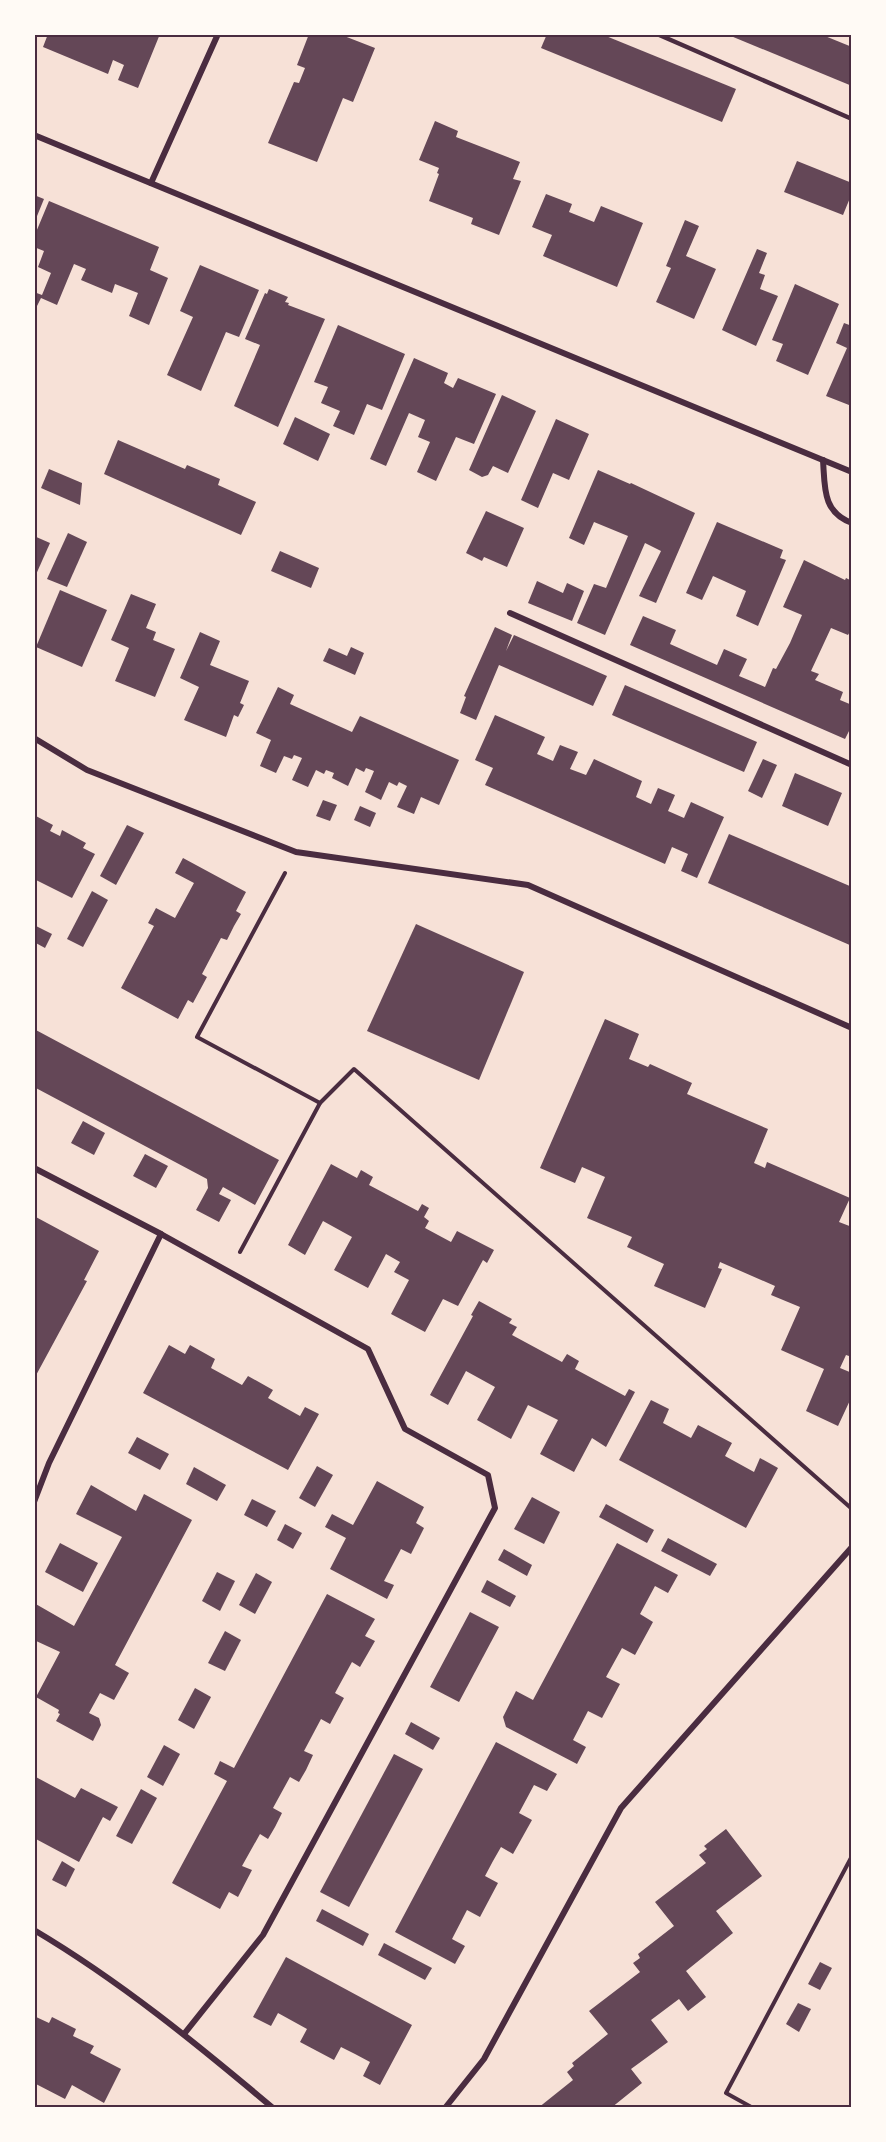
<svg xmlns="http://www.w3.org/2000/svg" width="886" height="2142" font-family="'Public Sans',sans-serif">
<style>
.building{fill:#644757}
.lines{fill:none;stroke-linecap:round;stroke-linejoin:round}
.path{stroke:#4a2c40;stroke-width:4}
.service{stroke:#4a2c40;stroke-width:4.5}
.minor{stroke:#4a2c40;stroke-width:6}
.neatline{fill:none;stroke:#4a2c40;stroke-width:2}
</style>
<rect width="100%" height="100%" fill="#f7e1d7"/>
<g class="building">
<path d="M48,34H160L138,88L118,80L124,65L113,60L108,74L43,47Z"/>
<path d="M309,34H339L375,48L353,102L343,98L317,162L268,143L294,82L299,83L305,68L297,65Z"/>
<path d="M547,34H601L736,89L722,122L541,48Z"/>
<path d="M726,34H820L852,47V86Z"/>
<path d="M435,121L458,131L456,137L520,162L513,179L521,181L499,235L471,224L473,218L429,201L439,174L437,173L439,168L419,160Z"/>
<path d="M797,161L852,183V193L843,215L784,192Z"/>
<path d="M546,194L572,204L569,212L594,222L601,206L643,223L617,287L543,256L552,235L532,227Z"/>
<path d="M34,195L44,199L35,221H34Z"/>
<path d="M49,201L159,247L150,270L168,278L149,325L129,316L138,293L115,284L112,293L81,280L86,269L74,264L57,305L41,298L34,312V292L42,295L51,273L38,267L44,251L34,247V237Z"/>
<path d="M685,220L699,226L686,256L716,269L694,319L656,302L671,268L666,266Z"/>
<path d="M757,249L767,253L759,273L765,275L760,289L778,296L756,346L722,330Z"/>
<path d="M200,265L259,290L239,337L226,332L201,391L167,375L193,317L180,311Z"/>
<path d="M795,284L839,304L808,375L776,361L783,344L772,340Z"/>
<path d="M269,289L288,297L285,302L289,303L288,305L325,319L278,427L234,406L260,345L245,339L265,293L267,294Z"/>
<path d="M844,323L852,326V404L850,403L849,405L826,396L847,348L836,343Z"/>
<path d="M338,325L405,354L382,410L367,404L354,435L333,426L340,411L321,403L328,387L314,382Z"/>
<path d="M414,358L448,373L444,383L453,388L458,378L496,394L474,444L456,437L436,481L417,472L430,442L418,437L425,420L409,413L386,466L370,459Z"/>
<path d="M502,395L536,411L508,473L493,466L488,475L482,477L469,470Z"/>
<path d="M295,417L330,434L318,461L283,444Z"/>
<path d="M556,419L589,434L569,480L553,473L538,508L521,500Z"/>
<path d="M118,440L185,469L187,465L220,479L218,485L256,502L241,535L104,474Z"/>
<path d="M49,469L82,483L80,505L41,488Z"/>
<path d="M598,470L630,484L631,483L695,513L656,603L639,596L661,551L645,543L605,635L577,623L594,584L606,588L628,536L594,522L584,545L569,538Z"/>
<path d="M486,511L524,528L507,567L484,557L482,561L466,553Z"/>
<path d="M717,522L783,550L780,558L786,560L758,626L736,616L746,591L713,576L702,600L686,593Z"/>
<path d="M68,533L87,542L67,587L47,579Z"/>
<path d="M34,536L50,543L34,579Z"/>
<path d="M280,551L319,568L311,588L271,571Z"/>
<path d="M804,560L845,580L846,578L852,581V628L848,635L831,628L811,671L819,674L815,680L843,692L840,700L852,705V725L845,739L630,645L643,616L676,630L670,644L717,665L724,649L747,659L739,676L765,687L773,668L776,669L790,643L802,615L783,607Z"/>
<path d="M537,581L563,593L567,583L584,591L572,621L528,603Z"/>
<path d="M60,590L107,610L82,667L36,647Z"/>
<path d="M131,594L156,604L146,628L156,632L153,640L175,649L155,697L115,681L129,648L111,640Z"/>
<path d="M495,627L512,635L506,651L514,635L607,676L593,706L499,665L476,720L460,713L466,697L464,696Z"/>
<path d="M200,632L220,641L210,665L249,681L240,703L244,705L238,717L234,715L226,737L184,720L199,687L180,678Z"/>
<path d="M351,647L364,653L355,675L323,661L329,648L347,656Z"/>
<path d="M625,685L757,742L744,772L612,715Z"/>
<path d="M278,687L294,695L290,704L352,732L360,716L459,760L439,805L421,797L414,814L397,807L407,786L399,782L397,786L389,782L381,800L365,792L374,771L366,768L364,772L356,768L348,786L332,778L334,773L326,770L324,774L316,770L308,787L292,780L302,758L294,755L292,759L284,756L276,773L260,766L271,740L256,733Z"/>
<path d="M495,715L545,737L537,754L553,761L560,745L578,752L570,769L586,775L594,759L642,781L636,797L651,804L658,788L675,795L668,811L684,818L691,802L724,817L697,878L681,871L688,854L672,847L665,864L485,785L493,768L475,760Z"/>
<path d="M763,759L777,765L762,798L748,791Z"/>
<path d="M795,773L842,793L828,826L782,806Z"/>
<path d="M323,800L337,805L330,821L316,816Z"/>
<path d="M360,806L376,813L370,827L354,820Z"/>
<path d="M34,815L53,825L50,831L60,836L62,830L86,843L83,848L95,854L72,898L34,879Z"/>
<path d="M127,825L144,833L116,885L100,876Z"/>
<path d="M729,834L852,887V946L708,883Z"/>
<path d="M183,858L246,892L236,911L241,914L234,926L227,940L221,938L202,974L207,977L193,1003L188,1000L178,1019L121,988L154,926L148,923L156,908L175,918L194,883L175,873Z"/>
<path d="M92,891L108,900L83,947L67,939Z"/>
<path d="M416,924L524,972L479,1080L367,1031Z"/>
<path d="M34,925L52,934L45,948L34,942Z"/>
<path d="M605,1019L639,1034L629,1059L648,1067L650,1064L692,1083L687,1094L768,1129L754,1163L765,1168L767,1162L850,1198L839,1222L852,1227V1357L846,1355L840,1368L852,1373V1396L838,1426L806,1411L824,1369L781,1350L800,1307L771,1295L775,1286L720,1262L718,1268L722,1269L705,1308L654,1286L664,1264L627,1247L632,1237L587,1218L605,1177L582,1167L575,1183L540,1168Z"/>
<path d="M34,1029L279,1160L255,1205L223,1187L219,1194L231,1200L219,1222L196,1210L208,1188L207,1179L34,1087Z"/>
<path d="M83,1121L105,1133L94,1155L71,1143Z"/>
<path d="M145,1154L168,1166L156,1188L133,1176Z"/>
<path d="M331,1164L357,1178L361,1170L373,1177L369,1185L418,1211L422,1204L429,1208L424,1217L429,1221L425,1228L451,1242L457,1231L494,1250L487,1263L483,1260L458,1306L443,1299L425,1332L391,1314L409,1280L394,1272L400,1262L386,1254L368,1288L334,1270L352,1237L323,1221L305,1255L288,1245Z"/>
<path d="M34,1216L99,1251L84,1280L87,1281L34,1379Z"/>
<path d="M479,1301L512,1319L509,1323L517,1327L512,1335L562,1362L567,1354L579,1361L575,1369L625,1396L629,1389L635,1392L606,1447L592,1438L574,1472L540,1454L558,1420L528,1405L511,1439L477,1420L495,1387L466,1371L448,1405L430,1395L473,1316L471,1315Z"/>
<path d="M169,1345L185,1354L190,1345L215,1359L211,1368L242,1385L248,1376L273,1390L268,1398L300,1416L305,1407L319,1414L288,1470L143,1393Z"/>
<path d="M651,1400L669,1409L663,1423L676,1430L691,1438L698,1425L732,1443L725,1456L754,1472L760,1458L778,1468L746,1528L619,1460Z"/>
<path d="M137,1437L169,1454L160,1470L128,1453Z"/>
<path d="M317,1466L333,1475L315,1507L299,1498Z"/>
<path d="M194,1467L226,1485L217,1501L186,1484Z"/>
<path d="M377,1481L424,1507L416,1523L424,1528L411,1554L401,1549L384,1581L394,1585L387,1599L330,1569L346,1538L325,1527L332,1514L353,1525Z"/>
<path d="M91,1485L136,1511L144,1494L192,1520L115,1665L129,1673L114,1700L100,1693L89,1713L99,1718L101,1725L93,1741L56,1721L60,1714L58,1713L59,1710L36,1697L60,1652L34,1640V1603L74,1626L122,1537L76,1514Z"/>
<path d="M532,1497L560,1512L544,1544L514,1529Z"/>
<path d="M252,1499L276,1511L267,1527L244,1515Z"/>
<path d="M606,1504L654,1530L647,1543L599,1517Z"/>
<path d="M285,1524L302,1533L293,1549L277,1540Z"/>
<path d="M668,1538L717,1564L710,1576L661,1551Z"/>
<path d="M60,1543L98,1563L83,1592L45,1572Z"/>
<path d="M617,1543L678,1575L668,1593L655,1586L640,1614L653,1622L635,1655L622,1648L606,1677L620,1684L602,1718L588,1711L573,1740L586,1747L577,1764L506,1727L503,1717L516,1691L533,1700Z"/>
<path d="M504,1549L532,1565L527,1576L498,1560Z"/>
<path d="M217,1572L235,1581L220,1611L202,1601Z"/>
<path d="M256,1573L272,1582L255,1614L239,1605Z"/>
<path d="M487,1580L516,1596L510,1607L481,1592Z"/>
<path d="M327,1594L375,1619L365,1636L375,1641L360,1667L352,1662L335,1693L344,1698L330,1724L321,1719L304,1751L313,1755L306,1770L299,1782L290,1777L273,1808L282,1813L275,1827L268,1839L260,1834L242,1866L252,1870L238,1897L229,1892L220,1909L172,1883L227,1781L214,1774L220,1761L234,1768Z"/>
<path d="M470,1612L499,1627L459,1702L430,1687Z"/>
<path d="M225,1631L241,1640L225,1671L208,1663Z"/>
<path d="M195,1688L211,1697L194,1729L178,1720Z"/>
<path d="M411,1722L440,1738L433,1750L405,1734Z"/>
<path d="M496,1742L557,1774L547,1791L534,1785L519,1813L532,1820L513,1854L501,1847L493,1861L485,1876L498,1883L480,1917L467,1910L452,1939L465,1946L455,1964L395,1932Z"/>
<path d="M164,1745L180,1754L163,1786L147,1777Z"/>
<path d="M394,1754L423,1769L349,1907L320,1892Z"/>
<path d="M34,1776L75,1798L81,1788L118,1807L110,1821L103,1817L79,1862L34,1838Z"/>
<path d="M141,1789L157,1798L132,1844L116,1836Z"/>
<path d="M726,1829L762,1876L716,1911L733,1933L686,1971L706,1997L688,2011L679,1999L651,2020L668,2042L631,2069L642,2083L611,2108H538L573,2080L567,2072L574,2066L572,2063L608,2034L589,2011L640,1972L633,1963L640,1958L638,1954L674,1926L655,1902L706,1863L699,1855L707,1849L704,1846Z"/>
<path d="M62,1861L75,1869L66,1887L52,1880Z"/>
<path d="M322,1909L369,1934L363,1946L316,1921Z"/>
<path d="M384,1943L432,1968L425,1980L378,1955Z"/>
<path d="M286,1957L412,2025L380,2085L363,2076L370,2062L355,2054L341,2047L334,2060L300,2042L307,2029L278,2013L271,2026L253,2017Z"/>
<path d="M820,1962L832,1968L820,1990L808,1984Z"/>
<path d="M798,2003L811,2009L799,2032L786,2024Z"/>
<path d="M34,2016L49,2023L52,2017L76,2029L73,2036L94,2046L90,2053L121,2069L104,2103L72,2085L65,2099L34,2083Z"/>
</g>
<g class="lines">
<g class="path">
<path d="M285,873L197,1037L320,1103"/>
<path d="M240,1252L320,1103L354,1069L852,1509"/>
<path d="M753,2108L726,2093L852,1856"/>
</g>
<path class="service" d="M657,34L852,119"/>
<g class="minor">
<path d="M34,135L852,472"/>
<path d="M151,183L218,34"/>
<path d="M823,460C825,487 822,512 852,523"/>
<path d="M510,613L852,765"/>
<path d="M34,738L87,770L296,852L528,885L852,1028"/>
<path d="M34,1168L161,1234L368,1349L405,1429L488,1475L495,1508L263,1935L184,2034"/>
<path d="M34,1502L49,1463L161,1234"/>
<path d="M34,1930C120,1981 197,2044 273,2108"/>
<path d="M445,2108L484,2059L621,1808L852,1547"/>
</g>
</g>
<rect width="886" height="2142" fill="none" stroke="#fffaf5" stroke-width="72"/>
<rect x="36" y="36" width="814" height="2070" class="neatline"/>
</svg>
